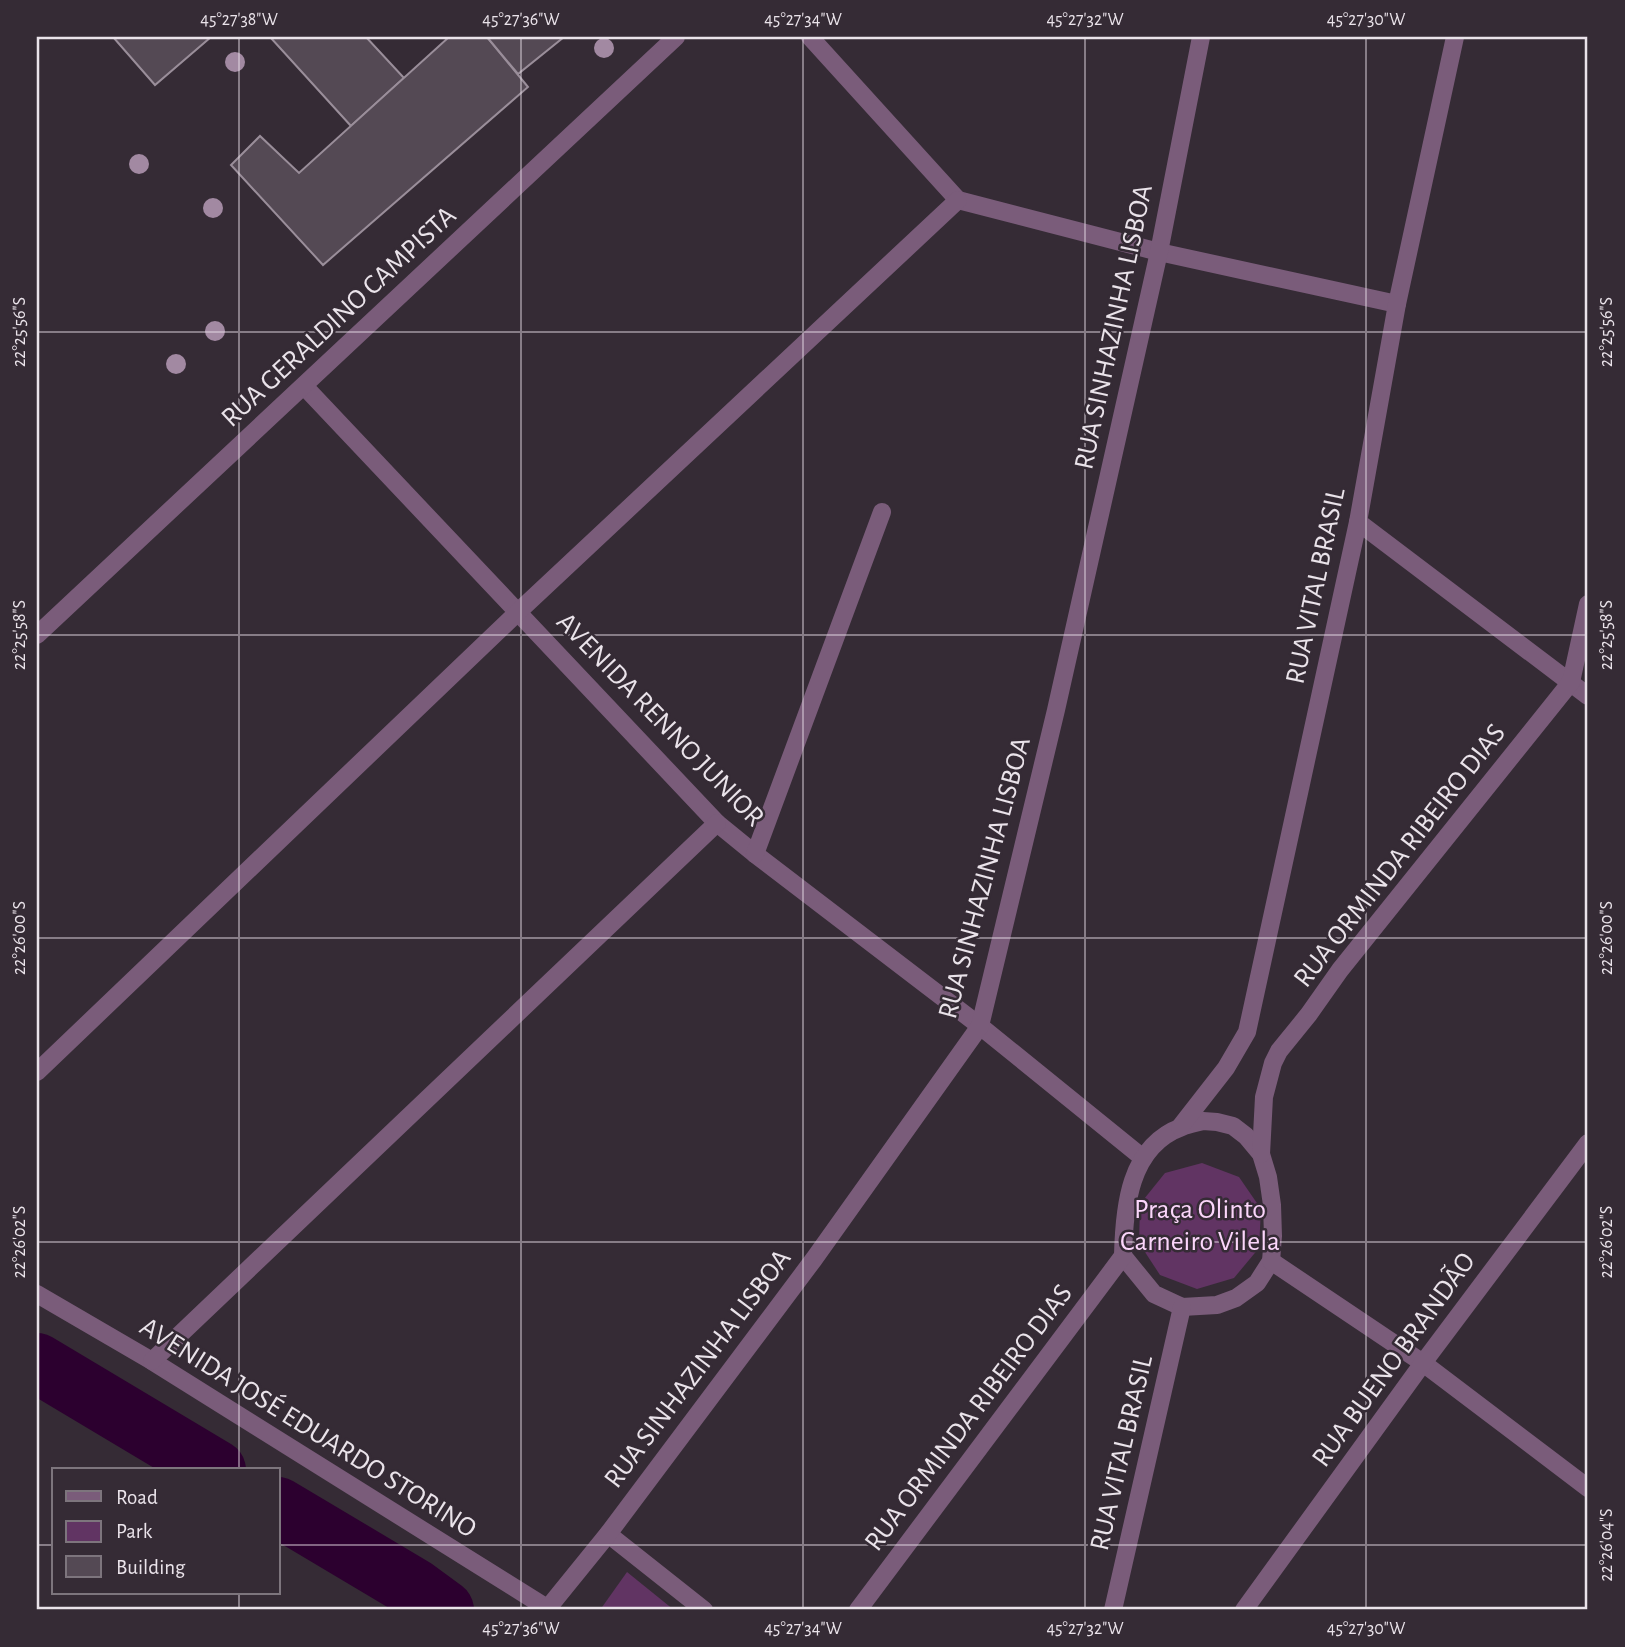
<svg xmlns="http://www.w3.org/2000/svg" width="1625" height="1647" font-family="'Alegreya Sans',sans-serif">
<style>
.green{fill:#613463}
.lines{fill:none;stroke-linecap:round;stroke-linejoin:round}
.river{stroke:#2c002f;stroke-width:60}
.building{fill:#544954;stroke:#9a8e9a;stroke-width:2}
.minor{stroke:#7a5c7a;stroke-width:18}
.tree{fill:#a289a2}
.ticks{fill:none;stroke:#eae3ea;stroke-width:2;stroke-opacity:0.45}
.labels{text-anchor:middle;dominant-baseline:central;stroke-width:5;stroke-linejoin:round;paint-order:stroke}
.street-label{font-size:28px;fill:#eae3ea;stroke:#352b35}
.park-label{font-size:28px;fill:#fbd6fb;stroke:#352b35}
.neatline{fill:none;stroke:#eae3ea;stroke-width:2.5}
.ticks-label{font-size:18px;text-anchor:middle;fill:#eae3ea}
</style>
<rect width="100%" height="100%" fill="#352b35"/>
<g class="green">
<path d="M1202,1163L1239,1177L1261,1209L1259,1248L1234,1278L1197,1289L1160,1275L1139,1243L1140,1204L1165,1173Z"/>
<path d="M627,1572L674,1610H600Z"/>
</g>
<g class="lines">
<g class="river">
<path d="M37,1363L216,1470"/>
<path d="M278,1507L414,1588L444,1610"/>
</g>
</g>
<g class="building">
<path d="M113,37H211L155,85Z"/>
<path d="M270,37H366L404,78L351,126Z"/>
<path d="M449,37H487L528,87L323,265L231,165L260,136L299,173Z"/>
<path d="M487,37H564L518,74Z"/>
</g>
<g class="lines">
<g class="minor">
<path d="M810,37L958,200"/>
<path d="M958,200L1159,252L1397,304"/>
<path d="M304,386L717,823L755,854L980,1026L1143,1158"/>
<path d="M1358,522L1588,696"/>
<path d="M37,635L676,37"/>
<path d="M755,854L882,512"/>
<path d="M37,1072L519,611L958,200"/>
<path d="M1203,1121L1217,1122L1233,1126L1246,1136L1261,1154L1268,1177L1272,1205L1273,1236L1271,1261L1257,1283L1236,1298L1217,1305L1182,1307L1154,1294L1123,1256C1124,1208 1129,1146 1182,1127C1189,1124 1196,1123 1203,1121Z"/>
<path d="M1180,1127L1226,1068L1247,1032L1358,522L1397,304L1455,37"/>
<path d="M1261,1154L1264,1097L1273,1063L1279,1051L1309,1014L1340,970L1571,682L1588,604"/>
<path d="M1271,1261L1423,1363L1588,1488"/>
<path d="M37,1294L152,1361L550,1610"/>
<path d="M152,1361L717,823"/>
<path d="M608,1534L704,1610"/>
<path d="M548,1608L608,1534L814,1259L980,1026L1056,710L1159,252L1201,37"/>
<path d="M858,1610L1123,1256"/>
<path d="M1113,1610L1182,1307"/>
<path d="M1244,1610L1423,1363L1588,1143"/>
</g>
</g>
<g class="tree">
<circle cx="604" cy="48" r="10"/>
<circle cx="235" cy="62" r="10"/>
<circle cx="139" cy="164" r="10"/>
<circle cx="213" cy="208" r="10"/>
<circle cx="215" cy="331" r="10"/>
<circle cx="176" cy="364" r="10"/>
</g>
<path class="ticks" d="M239,37V1470M521,37V1610M803,37V1610M1085,37V1610M1366,37V1610M37,332H1588M37,635H1588M37,938H1588M37,1242H1588M37,1545H54M278,1545H1588M239,1593V1610"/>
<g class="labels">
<g class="street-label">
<text transform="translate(339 317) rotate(-43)">RUA GERALDINO CAMPISTA</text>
<text transform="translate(1114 327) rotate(-78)">RUA SINHAZINHA LISBOA</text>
<text transform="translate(1316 586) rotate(-78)">RUA VITAL BRASIL</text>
<text transform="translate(660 720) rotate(46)">AVENIDA RENNO JUNIOR</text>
<text transform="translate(1400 856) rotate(-52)">RUA ORMINDA RIBEIRO DIAS</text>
<text transform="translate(985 878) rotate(-75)">RUA SINHAZINHA LISBOA</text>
<text transform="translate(1394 1360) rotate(-54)">RUA BUENO BRANDÃO</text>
<text transform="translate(698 1369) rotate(-53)">RUA SINHAZINHA LISBOA</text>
<text transform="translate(969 1418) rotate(-53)">RUA ORMINDA RIBEIRO DIAS</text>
<text transform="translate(308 1428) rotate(32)">AVENIDA JOSÉ EDUARDO STORINO</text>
<text transform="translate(1122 1453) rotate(-77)">RUA VITAL BRASIL</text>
</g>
<g class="park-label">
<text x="1200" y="1210">Praça Olinto<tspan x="1200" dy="32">Carneiro Vilela</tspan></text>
</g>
</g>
<rect width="1625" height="1647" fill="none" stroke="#352b35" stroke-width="77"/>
<rect x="52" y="1468" width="228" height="126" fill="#352b35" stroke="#7d757d" stroke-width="2"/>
<rect x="66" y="1491" width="35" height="10" fill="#7a5c7a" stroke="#7d757d" stroke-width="2"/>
<text x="116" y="1504" font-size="21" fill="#eae3ea">Road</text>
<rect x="66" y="1521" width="35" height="21" fill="#613463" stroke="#7d757d" stroke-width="2"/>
<text x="116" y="1538" font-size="21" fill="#eae3ea">Park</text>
<rect x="66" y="1556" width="35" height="21" fill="#544954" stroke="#7d757d" stroke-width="2"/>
<text x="116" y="1574" font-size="21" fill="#eae3ea">Building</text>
<rect x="38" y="38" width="1548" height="1570" class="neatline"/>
<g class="ticks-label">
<text x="239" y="25">45°27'38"W</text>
<text x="521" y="25">45°27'36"W</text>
<text x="803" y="25">45°27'34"W</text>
<text x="1085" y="25">45°27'32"W</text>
<text x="1366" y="25">45°27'30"W</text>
<text transform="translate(19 332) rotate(-90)" y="6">22°25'56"S</text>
<text transform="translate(1606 332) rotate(-90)" y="6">22°25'56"S</text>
<text transform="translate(19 635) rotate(-90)" y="6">22°25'58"S</text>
<text transform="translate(1606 635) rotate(-90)" y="6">22°25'58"S</text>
<text transform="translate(19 938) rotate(-90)" y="6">22°26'00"S</text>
<text transform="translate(1606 938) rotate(-90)" y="6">22°26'00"S</text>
<text transform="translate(19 1242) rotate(-90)" y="6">22°26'02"S</text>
<text transform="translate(1606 1242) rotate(-90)" y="6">22°26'02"S</text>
<text transform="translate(1606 1545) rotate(-90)" y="6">22°26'04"S</text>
<text x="521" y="1634">45°27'36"W</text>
<text x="803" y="1634">45°27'34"W</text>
<text x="1085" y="1634">45°27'32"W</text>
<text x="1366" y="1634">45°27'30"W</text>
</g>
</svg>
